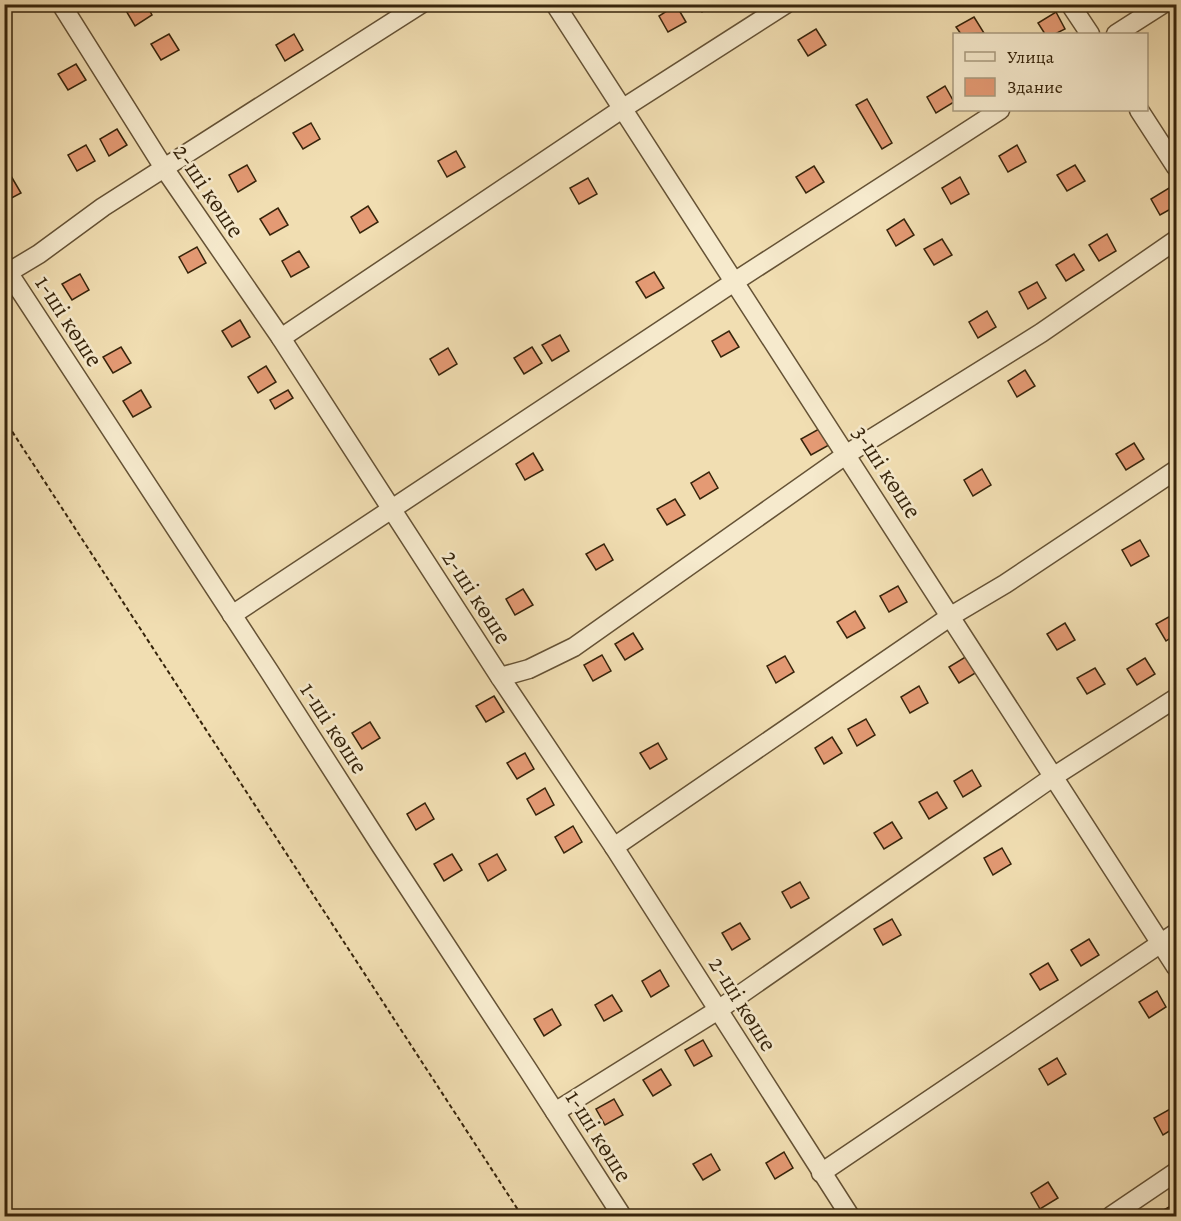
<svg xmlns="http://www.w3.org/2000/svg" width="1181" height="1221" font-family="Alegreya,serif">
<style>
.building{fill:#e49a74;stroke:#36240b;stroke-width:1.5}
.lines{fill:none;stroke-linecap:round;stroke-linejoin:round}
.minor-casing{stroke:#655235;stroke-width:21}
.path{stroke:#36240b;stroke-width:2;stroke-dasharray:4.5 3;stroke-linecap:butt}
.minor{stroke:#f6eacd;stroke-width:18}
.labels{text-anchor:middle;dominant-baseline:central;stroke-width:5;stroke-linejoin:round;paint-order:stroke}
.street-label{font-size:24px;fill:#36240b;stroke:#f6eacd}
</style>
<rect width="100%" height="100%" fill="#f1deb2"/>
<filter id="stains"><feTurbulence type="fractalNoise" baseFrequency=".00333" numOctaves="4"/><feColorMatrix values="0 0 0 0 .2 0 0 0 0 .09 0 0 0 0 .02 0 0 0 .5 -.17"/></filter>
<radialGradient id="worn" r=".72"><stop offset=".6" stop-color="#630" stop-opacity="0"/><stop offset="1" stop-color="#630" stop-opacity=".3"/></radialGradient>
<g class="building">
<path d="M7,4H22L11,11Z"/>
<path d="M133,4H146L152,15L135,26L125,9Z"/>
<path d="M698,4H715L702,12Z"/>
<path d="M676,5L686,22L668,32L659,16Z"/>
<path d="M1056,12L1065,29L1055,34H1045L1038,23Z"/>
<path d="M974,17L984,33L961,34L956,27Z"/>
<path d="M816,29L826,45L808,56L798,40Z"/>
<path d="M169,34L179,50L161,60L151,44Z"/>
<path d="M294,34L303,50L285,61L276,45Z"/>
<path d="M76,64L86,80L68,90L58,74Z"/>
<path d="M945,86L954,102L936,113L927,97Z"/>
<path d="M867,99L892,143L882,149L856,105Z"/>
<path d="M311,123L320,139L303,149L293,133Z"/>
<path d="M117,129L127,145L109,156L100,139Z"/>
<path d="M86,145L95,161L77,171L68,155Z"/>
<path d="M1017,145L1026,162L1008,172L999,156Z"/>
<path d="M456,151L465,167L447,177L438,161Z"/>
<path d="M247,165L256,181L238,192L229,175Z"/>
<path d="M1075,165L1085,181L1067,191L1057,175Z"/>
<path d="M814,166L824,182L806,193L796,177Z"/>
<path d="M11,176L21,193L4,202V180Z"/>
<path d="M960,177L969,194L951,204L942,188Z"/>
<path d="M588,178L597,194L579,204L570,188Z"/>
<path d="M1169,188L1176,202V206L1160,215L1151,199Z"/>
<path d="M368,206L378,222L360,233L351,217Z"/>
<path d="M278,208L288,225L270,235L260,219Z"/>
<path d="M904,219L914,235L896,246L887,230Z"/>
<path d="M1107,234L1116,251L1099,261L1089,245Z"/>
<path d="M942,239L952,255L934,265L924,249Z"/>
<path d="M197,247L206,263L188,273L179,257Z"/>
<path d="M299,251L309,267L291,277L282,261Z"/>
<path d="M1074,254L1084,270L1066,281L1056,265Z"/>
<path d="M654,272L664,288L646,298L636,282Z"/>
<path d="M80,274L89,290L72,300L62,284Z"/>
<path d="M1037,282L1046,298L1028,309L1019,292Z"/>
<path d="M987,311L996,327L978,338L969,322Z"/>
<path d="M240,320L250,337L232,347L222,331Z"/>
<path d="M729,331L739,347L721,357L712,341Z"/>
<path d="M560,335L569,351L552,361L542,345Z"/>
<path d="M121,347L131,363L113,373L103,357Z"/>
<path d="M532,347L542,363L524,374L514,358Z"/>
<path d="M448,348L457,364L439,375L430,359Z"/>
<path d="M266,366L276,382L258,393L248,377Z"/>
<path d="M1025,370L1035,386L1017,397L1008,381Z"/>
<path d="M141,390L151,407L133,417L123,401Z"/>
<path d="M288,390L293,398L275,409L270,400Z"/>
<path d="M819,429L829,445L811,455L801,439Z"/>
<path d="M1134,443L1144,459L1126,470L1116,454Z"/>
<path d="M533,453L543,470L525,480L516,464Z"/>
<path d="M982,469L991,485L973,496L964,480Z"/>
<path d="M709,472L718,488L700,499L691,483Z"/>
<path d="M675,499L685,515L667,525L657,509Z"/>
<path d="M1140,540L1149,556L1131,566L1122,550Z"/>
<path d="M604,544L613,560L596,570L586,554Z"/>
<path d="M898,586L907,602L889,612L880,596Z"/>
<path d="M523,589L533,605L515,615L506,599Z"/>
<path d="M855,611L865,628L847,638L837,622Z"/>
<path d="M1174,614L1176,617V634L1166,641L1156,624Z"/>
<path d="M1065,623L1075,640L1057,650L1047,634Z"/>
<path d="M633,633L643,649L625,660L615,644Z"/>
<path d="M602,655L611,671L593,681L584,665Z"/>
<path d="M785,656L794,672L776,683L767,666Z"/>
<path d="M967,656L977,672L959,683L949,667Z"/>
<path d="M1145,658L1155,674L1137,685L1127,669Z"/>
<path d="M1095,668L1105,684L1087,694L1077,678Z"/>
<path d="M919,686L928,703L910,713L901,697Z"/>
<path d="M494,696L504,712L486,722L476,706Z"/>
<path d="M866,719L875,735L857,746L848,729Z"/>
<path d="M370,722L380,738L362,749L352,733Z"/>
<path d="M832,737L842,753L824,764L815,748Z"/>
<path d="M658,743L667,759L650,769L640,753Z"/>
<path d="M525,753L534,769L517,779L507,763Z"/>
<path d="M972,770L981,786L963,797L954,781Z"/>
<path d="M545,788L554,805L536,815L527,799Z"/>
<path d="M937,792L947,808L929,819L919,802Z"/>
<path d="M425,803L434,819L416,830L407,814Z"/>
<path d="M892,822L902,838L884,849L874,833Z"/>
<path d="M573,826L582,842L564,853L555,837Z"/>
<path d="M1002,848L1011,864L993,875L984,858Z"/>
<path d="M452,854L462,870L444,881L434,864Z"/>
<path d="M497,854L506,870L488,881L479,864Z"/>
<path d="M800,882L809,898L791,908L782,892Z"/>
<path d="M892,919L901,935L883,945L874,929Z"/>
<path d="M740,923L750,939L732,950L722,933Z"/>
<path d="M1089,939L1099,955L1081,966L1071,950Z"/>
<path d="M1048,963L1058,980L1040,990L1030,974Z"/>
<path d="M660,970L669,986L651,997L642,981Z"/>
<path d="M1157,991L1166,1007L1149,1018L1139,1002Z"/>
<path d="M612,995L622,1011L604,1021L595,1005Z"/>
<path d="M552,1009L561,1025L544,1036L534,1019Z"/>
<path d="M703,1040L712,1056L694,1066L685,1050Z"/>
<path d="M1057,1058L1066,1074L1048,1085L1039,1069Z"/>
<path d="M661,1069L671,1085L653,1096L643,1080Z"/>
<path d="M614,1099L623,1115L605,1125L596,1109Z"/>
<path d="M1172,1108L1176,1116V1127L1163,1135L1154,1118Z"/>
<path d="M784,1152L793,1168L775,1179L766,1163Z"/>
<path d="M711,1154L720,1170L703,1180L693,1164Z"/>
<path d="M1048,1182L1058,1198L1040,1209L1031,1193Z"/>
<path d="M1169,1207L1174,1216H1153Z"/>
</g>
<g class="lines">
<g class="minor-casing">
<g id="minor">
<path d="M61,4L164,168L281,338L500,677L614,847L850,1216"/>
<path d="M555,4L1176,967"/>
<path d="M1070,4L1090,34"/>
<path d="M1116,34L1163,4"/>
<path d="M1139,110L1176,167"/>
<path d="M4,266L269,671L381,846L528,1070L622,1216"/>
<path d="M9,272L39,254L103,207L421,4"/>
<path d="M281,338L622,109L786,4"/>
<path d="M232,615L734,282L1000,110"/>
<path d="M500,677L529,669L574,647L847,454L1041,333L1176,240"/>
<path d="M614,847L951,616L1005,584L1176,470"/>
<path d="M555,1112L718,1010L1053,777L1176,698"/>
<path d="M821,1173L1176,933"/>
<path d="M1111,1216L1176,1172"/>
</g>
</g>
<path class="path" d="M4,419L522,1216"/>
<use href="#minor" class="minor"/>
</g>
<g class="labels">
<g class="street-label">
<text transform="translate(209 191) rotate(56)">2-ші көше</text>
<text transform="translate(69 321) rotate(57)">1-ші көше</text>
<text transform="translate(887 472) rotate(57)">3-ші көше</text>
<text transform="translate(477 597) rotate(57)">2-ші көше</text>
<text transform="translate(334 728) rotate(57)">1-ші көше</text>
<text transform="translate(743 1004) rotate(58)">2-ші көше</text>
<text transform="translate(599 1136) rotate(58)">1-ші көше</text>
</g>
</g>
<rect width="1181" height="1221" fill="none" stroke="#f1deb2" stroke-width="24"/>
<rect x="6" y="6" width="1169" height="1209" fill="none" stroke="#36240b" stroke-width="3"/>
<rect x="12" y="12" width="1157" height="1197" fill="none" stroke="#36240b" stroke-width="1.5"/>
<rect x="953" y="33" width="195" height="78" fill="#f6eacd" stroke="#a99b7f" stroke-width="1.5"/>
<rect x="965" y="52" width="30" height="9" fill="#f6eacd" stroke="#a99b7f" stroke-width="1.5"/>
<text x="1007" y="63" font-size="18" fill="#36240b">Улица</text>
<rect x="965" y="78" width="30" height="18" fill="#e49a74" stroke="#a99b7f" stroke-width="1.5"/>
<text x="1007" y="93" font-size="18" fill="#36240b">Здание</text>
<rect width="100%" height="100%" filter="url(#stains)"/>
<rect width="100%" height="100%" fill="url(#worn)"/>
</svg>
